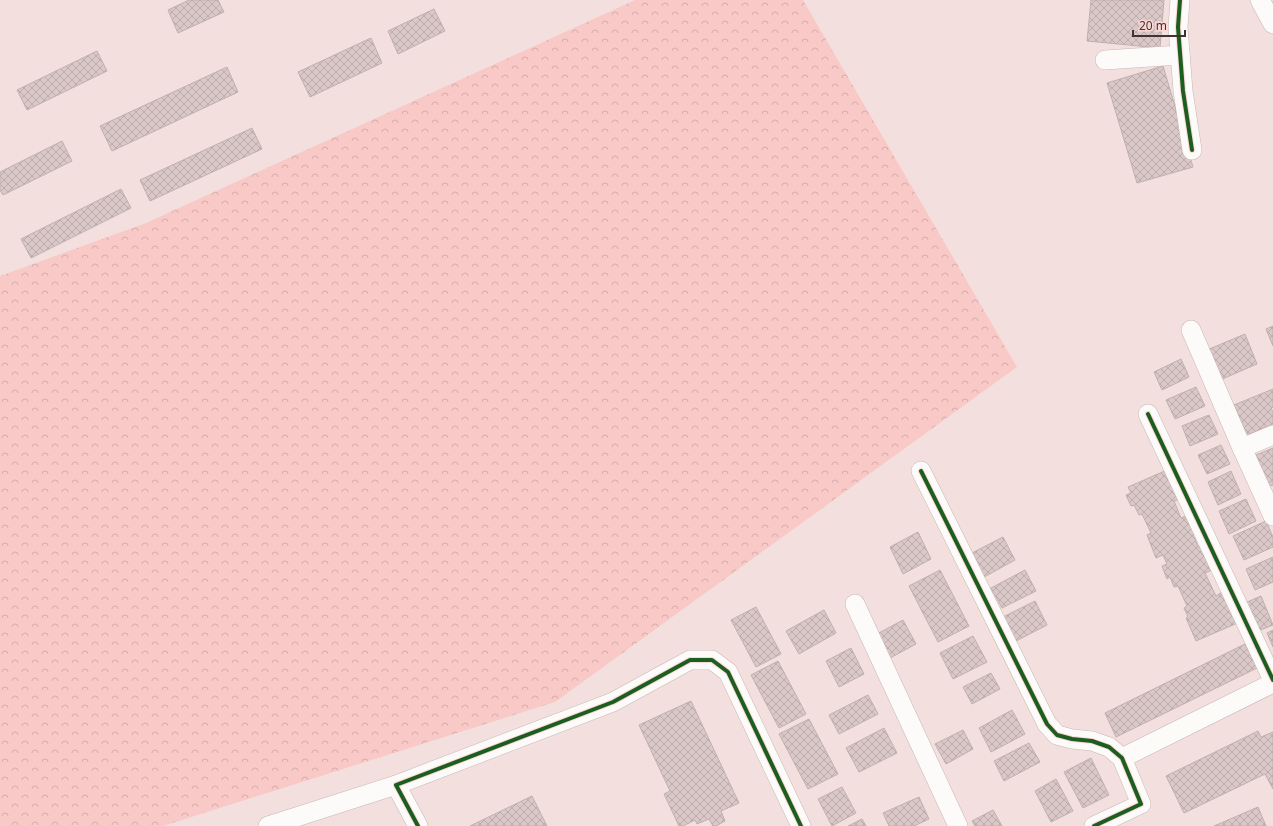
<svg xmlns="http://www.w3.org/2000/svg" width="1273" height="826" font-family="'Noto Sans',sans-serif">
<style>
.forest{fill:url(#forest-crowns)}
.building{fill:url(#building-cross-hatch);stroke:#bfafae}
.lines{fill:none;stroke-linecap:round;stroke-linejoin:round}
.street-casing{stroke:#c7b7b5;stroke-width:20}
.street{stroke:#fdfafa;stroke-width:19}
.cycleway-casing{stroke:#fbd8d6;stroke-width:6}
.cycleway{stroke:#1b5e20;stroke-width:4}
</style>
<defs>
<pattern id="forest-crowns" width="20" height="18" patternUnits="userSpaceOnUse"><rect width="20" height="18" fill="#f8c9c7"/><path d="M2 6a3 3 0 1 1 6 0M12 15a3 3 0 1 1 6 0" fill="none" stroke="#d6adab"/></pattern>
<pattern id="building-cross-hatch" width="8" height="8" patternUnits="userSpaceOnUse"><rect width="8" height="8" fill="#d9c8c7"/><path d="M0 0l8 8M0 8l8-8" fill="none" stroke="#bbacab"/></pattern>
</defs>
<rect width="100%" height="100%" fill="#f3e0de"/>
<path class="forest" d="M635,0H803L1017,367L555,702L163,826H0V276L146,223Z"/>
<g class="building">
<path d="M189,0H218L224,12L178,33L168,10Z"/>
<path d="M1091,0H1164L1160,48L1087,41Z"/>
<path d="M434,9L445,31L398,54L388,31Z"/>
<path d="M371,38L382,63L310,97L298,72Z"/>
<path d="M97,51L107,71L27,110L17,90Z"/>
<path d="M1163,66L1193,167L1137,183L1107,83Z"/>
<path d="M227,67L238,92L112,151L100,126Z"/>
<path d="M252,128L262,149L150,201L140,180Z"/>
<path d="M62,141L72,161L3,195L0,190V172Z"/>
<path d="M121,189L131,208L31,258L21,239Z"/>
<path d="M1273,326V346L1266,329Z"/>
<path d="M1245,334L1257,364L1220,380L1207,350Z"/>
<path d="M1181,359L1189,377L1162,390L1154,372Z"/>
<path d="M1196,387L1205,406L1175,419L1166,400Z"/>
<path d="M1273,389V407L1271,408L1273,412V424L1247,435L1234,405Z"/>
<path d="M1209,415L1218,434L1190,446L1182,426Z"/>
<path d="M1221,445L1230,464L1207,474L1198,455Z"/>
<path d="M1273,448V485L1269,486L1256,455Z"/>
<path d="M1167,470L1180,499L1174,501L1181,518L1188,515L1198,538L1195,539L1198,547L1201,546L1212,570L1205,573L1216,596L1222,592L1242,621L1196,641L1186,618L1188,617L1184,608L1187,606L1178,586L1174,587L1170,577L1167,579L1162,566L1167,564L1163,555L1156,558L1147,535L1151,533L1142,514L1139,515L1134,505L1131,506L1126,495L1131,493L1128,487Z"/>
<path d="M1231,471L1241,494L1218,505L1208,482Z"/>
<path d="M1246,499L1256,521L1229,534L1219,511Z"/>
<path d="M1266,521L1273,537V547L1244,560L1233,536Z"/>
<path d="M918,532L931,559L903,574L890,547Z"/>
<path d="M1003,537L1015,560L984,577L972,553Z"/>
<path d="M1273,557V582L1255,590L1246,569Z"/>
<path d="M940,570L969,626L938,642L909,586Z"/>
<path d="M1025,570L1036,591L1002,608L991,588Z"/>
<path d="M1261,596L1273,625L1258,631L1245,603Z"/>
<path d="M1035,601L1047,625L1016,641L1003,617Z"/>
<path d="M756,607L781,654L756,667L731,620Z"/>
<path d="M824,610L836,633L799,654L786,631Z"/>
<path d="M903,620L916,644L890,658L877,634Z"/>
<path d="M1273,630V647L1267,633Z"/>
<path d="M973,636L987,662L953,679L940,653Z"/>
<path d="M1245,644L1257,668L1116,737L1105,713Z"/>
<path d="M851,648L864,674L839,687L826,661Z"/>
<path d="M778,661L806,714L779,728L751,675Z"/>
<path d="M991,673L1000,689L972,704L963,687Z"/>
<path d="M868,695L878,714L839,734L829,715Z"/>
<path d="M691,701L739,803L721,811L725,821L716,826H713L709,819L697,824L695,820L683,826H679L664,794L670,791L639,725Z"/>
<path d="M1012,710L1025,734L991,752L979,728Z"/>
<path d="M809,719L838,774L808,789L779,734Z"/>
<path d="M884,728L897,753L859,772L846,748Z"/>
<path d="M963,730L973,749L946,764L935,744Z"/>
<path d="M1258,731L1261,737L1273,732V789L1265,774L1184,813L1166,776Z"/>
<path d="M1029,743L1040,762L1004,781L994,761Z"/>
<path d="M1091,758L1109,795L1083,808L1064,772Z"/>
<path d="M1056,779L1073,811L1051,822L1035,791Z"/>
<path d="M842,787L856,813L832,826L818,799Z"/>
<path d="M532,796L547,826H470Z"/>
<path d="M919,797L929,819L914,826H889L883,813Z"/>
<path d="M1258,807L1266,826H1214Z"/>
<path d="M993,810L1002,826H975L972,821Z"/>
<path d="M862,819L866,826H848Z"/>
</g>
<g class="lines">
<g class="street-casing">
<g id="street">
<path d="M1180,0L1178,27L1183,91L1192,150"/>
<path d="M1260,0L1273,24"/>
<path d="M1105,60L1180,55"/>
<path d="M1191,330L1242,448L1273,516"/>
<path d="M1148,414L1273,680"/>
<path d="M1242,448L1273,435"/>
<path d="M921,471L1047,724L1057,735L1072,739L1092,741L1109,747L1122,758L1141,804L1094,826"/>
<path d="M855,604L958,826"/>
<path d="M1122,758L1273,683"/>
<path d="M268,826L396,785"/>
<path d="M418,826L396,785L613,702L690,660H712L728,672L801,826"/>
</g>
</g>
<use href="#street" class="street"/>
<g class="cycleway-casing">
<g id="cycleway">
<path d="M1180,0L1178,27L1183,91L1192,150"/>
<path d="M1148,414L1273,680"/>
<path d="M921,471L1047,724L1057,735L1072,739L1092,741L1109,747L1122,758L1141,804L1094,826"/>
<path d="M418,826L396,785L613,702L690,660H712L728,672L801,826"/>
</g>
</g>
<use href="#cycleway" class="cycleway"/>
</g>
<path d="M1133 30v6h52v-6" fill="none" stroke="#433231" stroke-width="2"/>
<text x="1139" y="30" font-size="12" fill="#433231" stroke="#fbd8d6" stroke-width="3" paint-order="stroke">20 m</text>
</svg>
